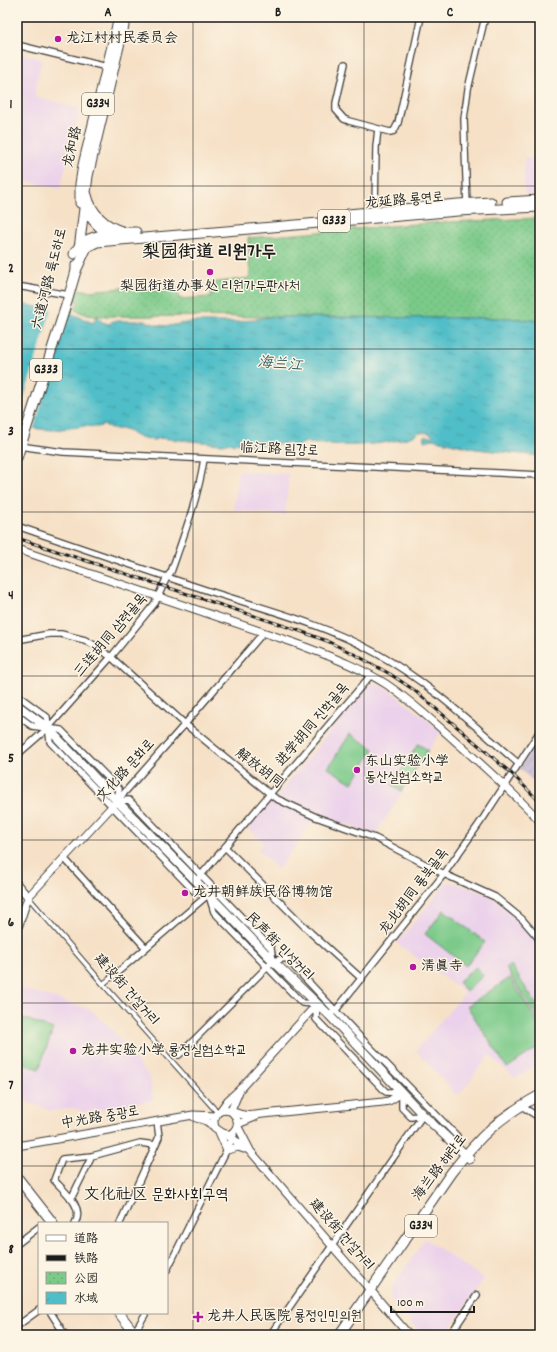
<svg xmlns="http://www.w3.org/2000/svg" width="557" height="1352" font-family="Dekko,'LXGW WenKai TC','Poor Story',sans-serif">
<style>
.built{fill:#ebd1eb}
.industrial{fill:url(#industrial-furrows)}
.park{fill:url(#park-dots);stroke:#4c7353}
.pitch{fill:#7cca8a;stroke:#4c7353}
.water{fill:url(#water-ripples);stroke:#366d72}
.pier{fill:#f6e1c7}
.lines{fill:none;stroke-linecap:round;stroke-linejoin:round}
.pedestrian-casing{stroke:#3d3a36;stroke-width:6}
.minor-casing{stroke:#3d3a36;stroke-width:8}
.tertiary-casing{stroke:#3d3a36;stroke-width:9}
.secondary-casing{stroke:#3d3a36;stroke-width:10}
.primary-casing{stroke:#3d3a36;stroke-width:11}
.trunk-casing{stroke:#3d3a36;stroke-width:11}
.pedestrian{stroke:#fff;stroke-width:4}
.minor{stroke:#fff;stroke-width:5.5}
.tertiary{stroke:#fff;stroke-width:7}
.secondary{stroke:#fff;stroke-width:8}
.primary{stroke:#fff;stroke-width:9}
.trunk{stroke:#fff;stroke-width:9}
.rail-casing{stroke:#1c1c1c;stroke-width:3}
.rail{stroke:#fcf5e5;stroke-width:1.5;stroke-dasharray:4.5;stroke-linecap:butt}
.grid{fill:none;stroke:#1c1c1c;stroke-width:1;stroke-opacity:0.55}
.poi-dot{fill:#b5179e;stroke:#fcf5e5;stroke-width:1.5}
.labels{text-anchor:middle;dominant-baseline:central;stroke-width:3;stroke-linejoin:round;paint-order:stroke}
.shield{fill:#fcf5e5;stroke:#5f5d58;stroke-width:1}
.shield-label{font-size:13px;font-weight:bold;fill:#1c1c1c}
.poi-label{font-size:14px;fill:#1c1c1c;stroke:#fcf5e5;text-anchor:start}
.street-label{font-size:14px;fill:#1c1c1c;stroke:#fcf5e5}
.water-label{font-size:15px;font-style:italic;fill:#315d61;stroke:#fcf5e5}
.quarter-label{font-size:16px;fill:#1c1c1c;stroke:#fcf5e5}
.district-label{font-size:18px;font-weight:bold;fill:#1c1c1c;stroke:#fcf5e5}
.neatline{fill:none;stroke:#1c1c1c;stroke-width:1.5}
.grid-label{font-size:13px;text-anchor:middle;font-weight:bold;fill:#1c1c1c}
</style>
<defs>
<pattern id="industrial-furrows" width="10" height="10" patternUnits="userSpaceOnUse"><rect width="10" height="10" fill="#cbbfd5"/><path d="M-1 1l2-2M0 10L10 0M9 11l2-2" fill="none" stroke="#aea4b6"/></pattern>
<pattern id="park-dots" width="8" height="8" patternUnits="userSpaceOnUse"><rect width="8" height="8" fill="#7cca8a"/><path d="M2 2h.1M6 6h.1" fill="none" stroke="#6bad76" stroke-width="1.8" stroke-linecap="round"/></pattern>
<pattern id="water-ripples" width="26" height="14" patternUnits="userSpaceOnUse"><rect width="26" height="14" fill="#50bec8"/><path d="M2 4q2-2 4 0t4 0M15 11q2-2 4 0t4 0" fill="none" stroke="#429aa2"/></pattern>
</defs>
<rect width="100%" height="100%" fill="#fcf5e5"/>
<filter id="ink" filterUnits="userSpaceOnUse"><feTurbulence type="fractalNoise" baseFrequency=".025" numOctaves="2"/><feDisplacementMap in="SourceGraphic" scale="8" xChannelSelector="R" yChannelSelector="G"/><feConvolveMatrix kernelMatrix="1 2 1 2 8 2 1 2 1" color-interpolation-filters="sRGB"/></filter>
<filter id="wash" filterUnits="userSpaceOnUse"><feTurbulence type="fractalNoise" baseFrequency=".012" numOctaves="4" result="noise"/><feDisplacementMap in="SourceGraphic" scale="16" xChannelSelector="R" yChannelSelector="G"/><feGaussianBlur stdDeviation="0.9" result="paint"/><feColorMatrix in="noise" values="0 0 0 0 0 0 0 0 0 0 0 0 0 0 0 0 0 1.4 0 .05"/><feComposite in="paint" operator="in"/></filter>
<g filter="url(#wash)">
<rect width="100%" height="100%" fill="#f6e1c7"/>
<g class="built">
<path d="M17,52L42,59L34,96L80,109L60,189L17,179Z"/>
<path d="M524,158L540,159V194L524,195Z"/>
<path d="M238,471L289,474L285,515L234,510Z"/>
<path d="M370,683H374L382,686L393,693L441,731L377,832L374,834L305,810L277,796Z"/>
<path d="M273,800L315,819L278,870L258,849L264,843L248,829L271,801Z"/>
<path d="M448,881L482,892L500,903L532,934L540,945V1063L515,1078L489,1055L460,1094H455L416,1050L465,993L397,943Z"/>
<path d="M17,987L89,1009L107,1024L150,1078L153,1100L85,1112L72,1108L51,1111L17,1098Z"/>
<path d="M425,1239L484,1279L445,1335H423L391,1300V1289Z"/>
</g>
<path class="industrial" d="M540,736V787L519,768Z"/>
<path class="park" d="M540,218V321L509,318L94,316L88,315L75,310L78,301L75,300L79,289L89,291L141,286L143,291L178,289L179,299L211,297L210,283L250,278L248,238L426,223Z"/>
<g class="pitch">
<path d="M350,734L374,749L352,783L328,768Z"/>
<path d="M418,744L428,750L401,791L392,785Z"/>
<path d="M444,910L485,942L466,966L425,934Z"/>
<path d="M511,965L540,1010V1022L506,968Z"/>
<path d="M476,967L483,976L466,991L458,982Z"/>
<path d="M510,978L540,1026V1046L507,1068L467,1006Z"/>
<path d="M23,1018L53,1029L39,1069L17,1062V1037Z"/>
</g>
<path class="water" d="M17,303L72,314L93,323L97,316L102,322L109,324L113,321H146L157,325L168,326L192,322H238L269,317L509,318L540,321V456L476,449L433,439L424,441L425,436L431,437L433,435L427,432H419C407,443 357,446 340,445C337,445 334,444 331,444C322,443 315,445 306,442L301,444L300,446H291L288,443L256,445L230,443L222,444L160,438L154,440L136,436L126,429H114L104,425L97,427L86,426L53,430L17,427Z"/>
<path class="pier" d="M52,308L70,311L33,431L17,429V420Z"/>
</g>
<g filter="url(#ink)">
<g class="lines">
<g class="pedestrian-casing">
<g id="pedestrian">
<path d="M28,897L103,984L218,1113"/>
<path d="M103,984L112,977"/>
</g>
</g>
<g class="minor-casing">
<g id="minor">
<path d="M17,45L107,67"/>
<path d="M345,64L336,103V110L344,119L349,121L390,132L394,131L398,123L421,17"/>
<path d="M467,206L464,119L468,89L485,17"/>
<path d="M375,211L376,147L378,129"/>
<path d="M17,286L69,295"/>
<path d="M19,446L63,452L540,475"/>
<path d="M17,526C81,548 145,570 209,591C265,609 324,624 376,653C429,682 473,725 519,764"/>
<path d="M17,640L49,634H61L85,640L94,645L111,657L185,724L275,798L316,817L375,838L444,874L495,897L522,919L540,940"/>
<path d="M17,695L47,717L50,742L195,892L208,894"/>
<path d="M17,715L32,726L61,730L119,789L117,801"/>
<path d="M17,755L48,728L111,657L155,603L167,577L171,572C184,535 198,498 204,459"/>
<path d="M117,801L129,800L271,948L273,961"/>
<path d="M117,801L185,724L263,633"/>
<path d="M225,847L311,933L362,979"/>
<path d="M64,858L145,947"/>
<path d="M196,881L371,675"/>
<path d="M209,896L214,912L302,1003L317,1004L316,1019L386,1092L402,1093V1108L411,1117L423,1115"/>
<path d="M273,961L286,958L361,1038L457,1136V1148"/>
<path d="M112,977L209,894"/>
<path d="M329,1015L336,1010L444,874L484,817L540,731"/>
<path d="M179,1055L273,961"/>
<path d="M526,1109L540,1118"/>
<path d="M71,1199L92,1156"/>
<path d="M75,1223C85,1207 64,1191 54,1180L62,1159L92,1156L140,1143L155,1145"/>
<path d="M120,1223L159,1137L157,1121"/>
<path d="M17,1244L39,1227"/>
<path d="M167,1270L234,1135"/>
<path d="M51,1313L65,1335"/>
<path d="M17,1326L39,1310"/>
<path d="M134,1333L146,1313"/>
<path d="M270,1335L423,1115"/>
<path d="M450,1335L477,1295"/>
</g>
</g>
<g class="tertiary-casing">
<g id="tertiary">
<path d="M17,549L295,643C326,655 358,666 386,684C410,700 430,719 452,738C482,765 512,791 540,821"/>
<path d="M17,884L28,897"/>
<path d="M17,931L28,897L117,801"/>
<path d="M240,1089L317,1004"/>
<path d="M194,1117C198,1119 202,1119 206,1121C217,1127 229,1146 238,1124L236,1117L231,1111L240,1089L228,1100L220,1111"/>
<path d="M238,1124L255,1117"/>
<path d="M237,1125L250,1150"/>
<path d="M215,1128C214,1124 213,1120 215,1116C222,1104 235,1114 244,1115C250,1116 257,1115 263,1114L383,1102L389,1101L402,1093"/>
<path d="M219,1132L227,1150L238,1147L244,1149"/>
<path d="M225,1134L244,1146L252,1153L409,1335"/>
<path d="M17,1146L193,1115L216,1116"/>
</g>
</g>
<g class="secondary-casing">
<path id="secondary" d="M17,705L48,728L117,801L196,881L273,961L329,1015L423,1115L470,1159"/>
</g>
<g class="primary-casing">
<g id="primary">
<path d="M17,1177L53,1223"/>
<path d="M119,1313L136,1335"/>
</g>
</g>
<g class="trunk-casing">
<g id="trunk">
<path d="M87,195C91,213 105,226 122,231"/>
<path d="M507,202L540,200"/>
<path d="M80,203V184L83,165L119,17"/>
<path d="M84,206C90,218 100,230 112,235"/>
<path d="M348,214L458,204L491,202"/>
<path d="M79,249L88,176L126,17"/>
<path d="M74,254C76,251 78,247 81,244C93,233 120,232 136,232"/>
<path d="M76,271L87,247L97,242L458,211L540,207"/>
<path d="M17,458L67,302L76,271V265"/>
<path d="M339,1335L451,1173C479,1137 499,1117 540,1095"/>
</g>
</g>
<use href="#pedestrian" class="pedestrian"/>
<use href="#minor" class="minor"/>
<use href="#tertiary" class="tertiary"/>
<use href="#secondary" class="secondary"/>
<use href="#primary" class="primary"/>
<use href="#trunk" class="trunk"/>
<g class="rail-casing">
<path id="rail" d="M17,538L297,630L327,641L354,654L390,674L414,690L512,774L540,802"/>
</g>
<use href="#rail" class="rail"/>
</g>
</g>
<path class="grid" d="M193,17V1335M364,17V1335M17,186H540M17,349H540M17,512H540M17,676H540M17,840H540M17,1003H540M17,1166H540"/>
<g class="poi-dot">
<circle cx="58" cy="39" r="4"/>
<circle cx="210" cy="272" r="4"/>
<circle cx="357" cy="770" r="4"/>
<circle cx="185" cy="893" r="4"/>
<circle cx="413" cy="967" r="4"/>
<circle cx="73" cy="1051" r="4"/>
<path d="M196 1311h4v4h4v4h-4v4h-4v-4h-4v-4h4z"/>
</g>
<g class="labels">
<g class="shield">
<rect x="82" y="93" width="32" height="22" rx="3"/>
<rect x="318" y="210" width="32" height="22" rx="3"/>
<rect x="30" y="359" width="32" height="22" rx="3"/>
<rect x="405" y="1215" width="32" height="22" rx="3"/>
</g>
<g class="shield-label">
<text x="98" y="104">G334</text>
<text x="334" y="221">G333</text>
<text x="46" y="370">G333</text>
<text x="421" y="1226">G334</text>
</g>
<g class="poi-label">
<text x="66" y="39">龙江村村民委员会</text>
<text x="210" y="287" text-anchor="middle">梨园街道办事处 리원가두판사처</text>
<text x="365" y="762">东山实验小学<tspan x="365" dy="16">동산실험소학교</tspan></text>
<text x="193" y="893">龙井朝鲜族民俗博物馆</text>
<text x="421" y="967">清真寺</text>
<text x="81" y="1051">龙井实验小学 룡정실험소학교</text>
<text x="207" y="1317">龙井人民医院 룡정인민의원</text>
</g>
<g class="street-label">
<text transform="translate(73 147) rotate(-77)">龙和路</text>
<text transform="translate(404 201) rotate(-5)">龙延路 룡연로</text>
<text transform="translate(50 279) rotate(-76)">六道河路 륙도하로</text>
<text transform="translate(279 450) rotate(2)">临江路 림강로</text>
<text transform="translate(111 636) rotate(-50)">三连胡同 삼련골목</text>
<text transform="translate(313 725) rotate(-50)">进学胡同 진학골목</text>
<text transform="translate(259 769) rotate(38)">解放胡同</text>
<text transform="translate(126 771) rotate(-48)">文化路 문화로</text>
<text transform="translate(414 892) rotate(-53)">龙北胡同 룡북골목</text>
<text transform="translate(279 947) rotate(45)">民声街 민성거리</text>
<text transform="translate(126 990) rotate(49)">建设街 건설거리</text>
<text transform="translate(100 1118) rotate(-10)">中光路 중광로</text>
<text transform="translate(440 1168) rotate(-53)">海兰路 해란로</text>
<text transform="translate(341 1235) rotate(49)">建设街 건설거리</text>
</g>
<g class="water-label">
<text transform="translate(280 365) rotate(5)">海兰江</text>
</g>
<g class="quarter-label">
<text x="156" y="1195">文化社区 문화사회구역</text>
</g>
<g class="district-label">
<text x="209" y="253">梨园街道 리원가두</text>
</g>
</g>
<rect width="557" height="1352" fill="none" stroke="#fcf5e5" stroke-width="44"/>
<rect x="38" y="1222" width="130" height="92" fill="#fcf5e5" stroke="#a29e95"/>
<rect x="46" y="1235" width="20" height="6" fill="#ffffff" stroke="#a29e95"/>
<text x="74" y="1242" font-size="12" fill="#1c1c1c">道路</text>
<rect x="46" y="1255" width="20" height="6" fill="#1c1c1c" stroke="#a29e95"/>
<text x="74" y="1262" font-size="12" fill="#1c1c1c">铁路</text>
<rect x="46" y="1272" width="20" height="12" fill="url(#park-dots)" stroke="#a29e95"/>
<text x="74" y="1282" font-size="12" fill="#1c1c1c">公园</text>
<rect x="46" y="1292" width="20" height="12" fill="url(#water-ripples)" stroke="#a29e95"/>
<text x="74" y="1302" font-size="12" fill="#1c1c1c">水域</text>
<path d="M391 1306v6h83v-6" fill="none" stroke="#1c1c1c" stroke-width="2"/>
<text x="397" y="1306" font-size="12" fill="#1c1c1c" stroke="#fcf5e5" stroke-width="3" paint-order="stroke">100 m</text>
<rect x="22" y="22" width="513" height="1308" class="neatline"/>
<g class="grid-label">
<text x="108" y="16">A</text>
<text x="278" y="16">B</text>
<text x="450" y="16">C</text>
<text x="11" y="108">1</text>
<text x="11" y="272">2</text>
<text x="11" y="435">3</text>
<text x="11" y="599">4</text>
<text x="11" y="762">5</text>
<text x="11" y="926">6</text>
<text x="11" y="1089">7</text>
<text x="11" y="1253">8</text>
</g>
</svg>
